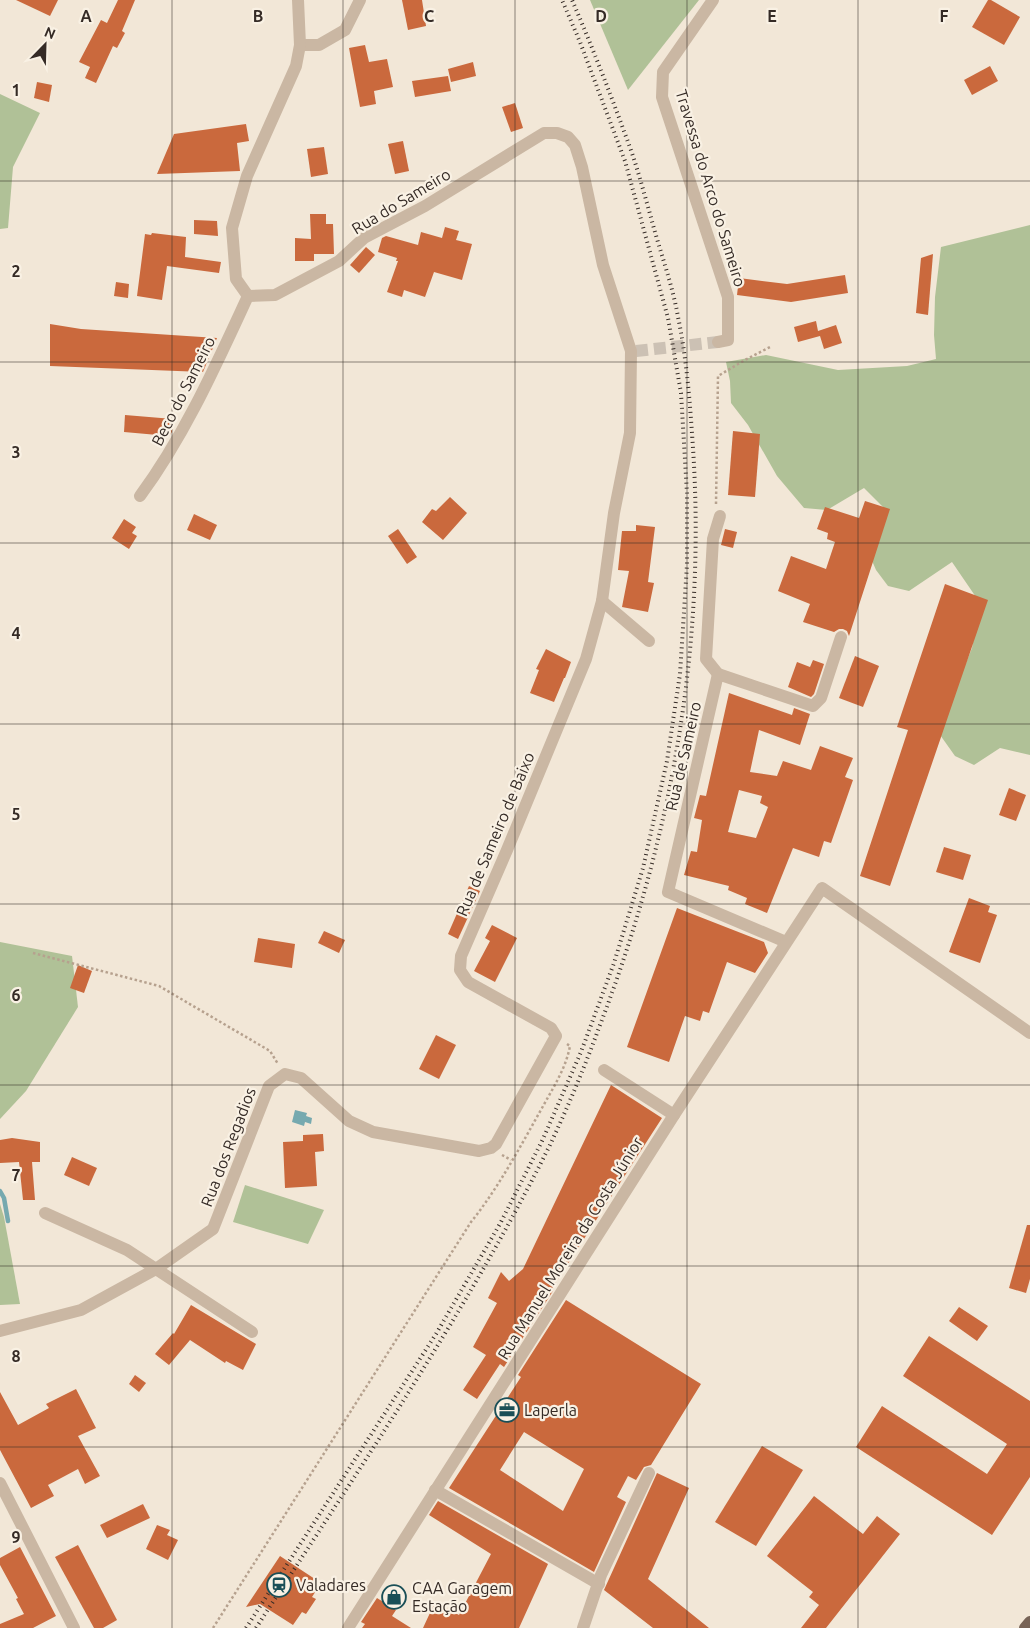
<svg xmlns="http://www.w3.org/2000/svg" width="1030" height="1628" font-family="Ubuntu,sans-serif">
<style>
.green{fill:#b0c197}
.water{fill:#76a9af}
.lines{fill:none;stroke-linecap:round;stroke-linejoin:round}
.stream{stroke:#76a9af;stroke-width:4.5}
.building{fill:#ca693d;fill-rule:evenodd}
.minor-tunnel{stroke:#ccc1b4;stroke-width:12;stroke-dasharray:12 6;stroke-linecap:butt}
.path{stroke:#b6a18e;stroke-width:2.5;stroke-dasharray:2.5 2.5;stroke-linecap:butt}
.minor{stroke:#cab7a3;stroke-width:12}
.major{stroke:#776356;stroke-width:12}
.rail{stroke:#352b26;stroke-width:4;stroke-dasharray:1 4;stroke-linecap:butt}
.grid{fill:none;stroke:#352b26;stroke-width:1;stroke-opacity:0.55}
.labels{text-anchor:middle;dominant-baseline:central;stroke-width:4.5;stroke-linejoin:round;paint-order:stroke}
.street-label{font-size:16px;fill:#352b26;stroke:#f9f1e4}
.poi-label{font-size:16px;fill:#352b26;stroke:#f9f1e4;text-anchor:start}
.grid-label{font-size:16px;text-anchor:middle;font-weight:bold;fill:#352b26;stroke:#f9f1e4;stroke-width:4.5;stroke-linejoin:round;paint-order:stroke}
</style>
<rect width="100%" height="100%" fill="#f2e7d7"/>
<g class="green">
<path d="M590,0H699L628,90Z"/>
<path d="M0,94L40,113L13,167L8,228L0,229Z"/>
<path d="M1030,225V755L1000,748L974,765L955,756L938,732L972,648L980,603L952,562L909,591L888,586L876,570L870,556L884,508L864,488L827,510L804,508L777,476L748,425L731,403L730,381L726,362L766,355L838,370L907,366L936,359L934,335L935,297L941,247Z"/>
<path d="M0,942L72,956L78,1007L26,1091L0,1119Z"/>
<path d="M245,1185L324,1210L308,1244L233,1222Z"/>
<path d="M0,1204L4,1217L20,1304L0,1305Z"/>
</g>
<path class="water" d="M295,1110L307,1113L306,1116L312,1118L311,1124L305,1122L304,1126L292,1122Z"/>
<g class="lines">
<path class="stream" d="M0,1191L4,1198L8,1221"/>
</g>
<g class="building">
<path d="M16,0H58L50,16Z"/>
<path d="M118,0H135L122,31L125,33L117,48L113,46L96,83L85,78L90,67L79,62L101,20L107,23Z"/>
<path d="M402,0H422L426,26L408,30Z"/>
<path d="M988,0H991L1020,17L1004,45L972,27Z"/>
<path d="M365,45L369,62L387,59L393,87L374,91L376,104L360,107L349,48Z"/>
<path d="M473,62L476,76L451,82L448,69Z"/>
<path d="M990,66L998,81L972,95L964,80Z"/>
<path d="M448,76L451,91L415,97L412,81Z"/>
<path d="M37,82L52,85L49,102L34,98Z"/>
<path d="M515,103L523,128L511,132L502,107Z"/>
<path d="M246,124L249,141L237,143L240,171L157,174L174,134Z"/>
<path d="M403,141L409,171L395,174L388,144Z"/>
<path d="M324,147L328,174L311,177L307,149Z"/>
<path d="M310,214H326V224H333L334,254H314V261H295V238L311,239Z"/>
<path d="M194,220L217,221L218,236L194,234Z"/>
<path d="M445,227L459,231L456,240L472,244L462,280L434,272L425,297L404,290L402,297L387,292L398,261H396L397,258L378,252L382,238L386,236L418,245L421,232L442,238Z"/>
<path d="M152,233L186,237L185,257L221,262L219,273L167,266L162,300L137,296L145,234L151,235Z"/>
<path d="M366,247L375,255L359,273L350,265Z"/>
<path d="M933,254L928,315L916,313L921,258Z"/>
<path d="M845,275L848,293L791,302L737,295L739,278L787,284Z"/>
<path d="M116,282L129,284L128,298L114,296Z"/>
<path d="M816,321L818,331L836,325L842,343L824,349L820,336L798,342L794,327Z"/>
<path d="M50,324L81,329L217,338L203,372L50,366Z"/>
<path d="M125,415L173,419L172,432L169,436L124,432Z"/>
<path d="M733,431L760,434L755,497L728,495Z"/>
<path d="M450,497L467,513L443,540L422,522L432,509L436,511Z"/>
<path d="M865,501L890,509L849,636L847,631L843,629H839L834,632L803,622L810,604L778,591L791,556L826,569L835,542L827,539L828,533L817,529L825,507L859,518Z"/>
<path d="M194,514L217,525L210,540L187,530Z"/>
<path d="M124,519L136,527L132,533L137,536L129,549L112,538Z"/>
<path d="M636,525L655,527L648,582L654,583L648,612L622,607L629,571L618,570L622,531H636Z"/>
<path d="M398,529L417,557L407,564L388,536Z"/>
<path d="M725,529L737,532L733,548L721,545Z"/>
<path d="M945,584L988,600L890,886L860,876L908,730L897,727Z"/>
<path d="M546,649L571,662L565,678H564L554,702L530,693L539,670L536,669Z"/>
<path d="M855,656L879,666L863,707L839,698Z"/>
<path d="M813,660L824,664L814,694L811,697L788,687L797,662L810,667Z"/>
<path d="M729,693L792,715L794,708L810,714L800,745L759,730L750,772L777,776L783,761L811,770L820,746L853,758L845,777L853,780L831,843L824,841L819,857L793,848L767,913L745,904L747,898L728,890L729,886L684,875L691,851L697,852L702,820L694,818L700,795L706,796ZM739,790L762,796L760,803L768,807L756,838L728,832Z"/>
<path d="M1009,788L1026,795L1016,821L999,815Z"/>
<path d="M944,847L971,855L963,880L936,872Z"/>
<path d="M469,886L480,891L458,939L448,934Z"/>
<path d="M969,898L990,906L988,912L997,915L980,963L949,952Z"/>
<path d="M677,908L764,942L768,953L755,973L727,962L709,1013L703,1011L700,1021L685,1016L669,1062L627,1047Z"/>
<path d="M492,925L517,938L495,982L474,971L490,941L485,938Z"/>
<path d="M324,931L345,940L339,953L318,943Z"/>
<path d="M258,938L295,944L292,968L254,962Z"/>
<path d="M78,965L92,971L84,993L70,988Z"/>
<path d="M436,1035L456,1045L439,1079L419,1069Z"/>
<path d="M611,1085L662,1118L551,1290L553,1291L504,1367L500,1364L477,1399L463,1390L486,1355L473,1347L497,1303L488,1298L501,1272L509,1281L523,1269Z"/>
<path d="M323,1134L324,1151L315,1152L317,1186L285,1188L283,1142L303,1141V1135Z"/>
<path d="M12,1138L40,1142V1162H32L35,1200H23L19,1162L0,1163V1140Z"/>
<path d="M72,1157L97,1168L89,1186L64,1175Z"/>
<path d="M1027,1225H1030V1279L1026,1293L1009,1288Z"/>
<path d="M566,1300L701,1384L651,1465L644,1467L636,1480L628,1476L617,1497L626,1502L594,1572L449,1488L521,1377L518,1375ZM524,1432L584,1469L563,1511L500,1470Z"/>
<path d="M191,1305L256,1344L243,1370L226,1361L225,1363L190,1340L169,1365L155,1354L173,1333L174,1334Z"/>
<path d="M959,1307L988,1326L977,1341L949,1321Z"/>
<path d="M929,1336L1030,1401V1477L992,1535L856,1447L882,1406L987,1474L1007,1444L903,1376Z"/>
<path d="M135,1375L146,1383L139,1392L129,1384Z"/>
<path d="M76,1389L96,1428L78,1436L100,1476L85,1484L78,1469L48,1485L54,1496L31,1508L0,1450V1392L18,1425L49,1408L46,1404Z"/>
<path d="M762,1446L803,1470L756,1546L715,1522Z"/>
<path d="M657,1473L689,1488L648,1579L709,1628H653L604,1590Z"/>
<path d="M814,1496L863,1534L877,1516L900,1534L826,1628H801L819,1605L809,1597L813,1592L767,1556Z"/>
<path d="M438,1501L548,1564L519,1628H423L435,1602L459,1615L491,1554L429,1515Z"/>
<path d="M143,1504L150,1518L107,1538L100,1525Z"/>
<path d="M157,1525L170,1530L167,1535L178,1540L168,1560L146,1549Z"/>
<path d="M78,1545L117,1620L103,1628H94L55,1557Z"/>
<path d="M20,1547L56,1616L33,1628H0V1624L24,1614L16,1599L18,1598L0,1565V1558Z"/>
<path d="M280,1556L321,1583L312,1597L316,1599L306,1614L302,1612L293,1625L260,1604L246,1607Z"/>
<path d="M377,1598L396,1610L392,1616L411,1628H362L365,1624L361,1622Z"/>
</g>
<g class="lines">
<path class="minor-tunnel" d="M636,351L718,342"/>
<g class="path">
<path d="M716,504L718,376L745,360L770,347"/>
<path d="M33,953L159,986L270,1051L278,1064"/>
<path d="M502,1155L511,1160"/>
<path d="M213,1628L471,1222C499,1187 520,1147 542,1108C553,1088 566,1068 570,1046L567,1044"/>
</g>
<g class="minor">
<path d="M713,0L663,72L662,97L728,297V340L718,342"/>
<path d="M300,45H319L345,30L360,0"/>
<path d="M248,296L236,279L232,228L247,176L296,66L300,45L298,0"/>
<path d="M140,496C185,435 216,365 248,296"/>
<path d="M602,601L649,641"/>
<path d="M718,674L706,659L713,539L720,516"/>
<path d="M786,942L668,892L718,674L813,706L821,698L841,637"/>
<path d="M604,1070L674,1115"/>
<path d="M45,1213L127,1250L252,1332"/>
<path d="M0,1331L81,1310L156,1269L213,1229L269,1086L285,1074L301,1078L349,1121L373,1132L479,1151L491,1148L496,1144L556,1036L551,1028L468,982L460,970L461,956L507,850L586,659L602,601L614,513L630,433L631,351L603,265L582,167L575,145L568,137L557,133H544L425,206L364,238L339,261L275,295L248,296"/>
<path d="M0,1483L74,1628"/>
<path d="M435,1490L599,1584"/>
<path d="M348,1628L674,1115L822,888L1030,1033"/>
<path d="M583,1628L601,1575L649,1473"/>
</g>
<path class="major" d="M1025,1628L1030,1622"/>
<g class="rail">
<path d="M246,1628L436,1334L501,1222L543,1139L581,1052L614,963L643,868L667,761L680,674L687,565V493L681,393L668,318L625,161L580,42L562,0"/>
<path d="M256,1628C358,1470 465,1315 549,1147C568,1107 585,1066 600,1025C671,840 706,647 693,448C690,404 687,360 678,317C673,288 663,260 655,232C648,207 641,181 633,156C614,103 594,51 572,0"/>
</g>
</g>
<path class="grid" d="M172,0V1628M343,0V1628M515,0V1628M687,0V1628M858,0V1628M0,181H1030M0,362H1030M0,543H1030M0,724H1030M0,904H1030M0,1085H1030M0,1266H1030M0,1447H1030"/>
<defs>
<g id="office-ring" transform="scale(1.25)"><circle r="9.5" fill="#f9f1e4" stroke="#1a4f57" stroke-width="1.5"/><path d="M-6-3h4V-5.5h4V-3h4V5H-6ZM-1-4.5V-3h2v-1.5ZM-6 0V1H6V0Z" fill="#1a4f57"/></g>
<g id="station-ring" transform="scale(1.25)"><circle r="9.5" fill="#f9f1e4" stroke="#1a4f57" stroke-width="1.5"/><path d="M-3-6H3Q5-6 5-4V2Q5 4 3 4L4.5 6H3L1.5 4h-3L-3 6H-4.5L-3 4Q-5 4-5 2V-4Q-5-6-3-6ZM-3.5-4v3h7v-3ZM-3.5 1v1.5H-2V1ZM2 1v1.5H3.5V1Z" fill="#1a4f57"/></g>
<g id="shop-ring" transform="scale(1.25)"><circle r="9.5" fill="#f9f1e4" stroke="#1a4f57" stroke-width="1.5"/><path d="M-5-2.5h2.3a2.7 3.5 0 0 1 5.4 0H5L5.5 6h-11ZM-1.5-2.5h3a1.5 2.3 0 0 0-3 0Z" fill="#1a4f57"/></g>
</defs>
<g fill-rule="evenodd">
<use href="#office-ring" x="507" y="1410"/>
<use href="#station-ring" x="279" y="1585"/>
<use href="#shop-ring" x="394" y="1597"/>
</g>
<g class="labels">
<g class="street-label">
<text transform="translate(711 188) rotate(73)">Travessa do Arco do Sameiro</text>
<text transform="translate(401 201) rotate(-31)">Rua do Sameiro</text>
<text transform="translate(183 391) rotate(-63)">Beco do Sameiro</text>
<text transform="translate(683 756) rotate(-77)">Rua de Sameiro</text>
<text transform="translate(495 834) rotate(-67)">Rua de Sameiro de Baixo</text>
<text transform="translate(228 1147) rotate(-69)">Rua dos Regadios</text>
<text transform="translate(570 1248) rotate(-58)">Rua Manuel Moreira da Costa Júnior</text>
</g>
<g class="poi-label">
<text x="524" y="1410">Laperla</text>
<text x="296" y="1585">Valadares</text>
<text x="412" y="1588">CAA Garagem<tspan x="412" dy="18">Estação</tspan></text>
</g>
</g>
<g class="grid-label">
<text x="86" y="22">A</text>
<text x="258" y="22">B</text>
<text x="429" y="22">C</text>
<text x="601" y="22">D</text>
<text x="772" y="22">E</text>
<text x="944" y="22">F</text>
<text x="16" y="96">1</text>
<text x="16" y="277">2</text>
<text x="16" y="458">3</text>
<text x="16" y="639">4</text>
<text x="16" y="820">5</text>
<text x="16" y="1001">6</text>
<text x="16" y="1181">7</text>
<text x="16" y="1362">8</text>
<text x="16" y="1543">9</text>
</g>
<g transform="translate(45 45) rotate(23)" stroke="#f9f1e4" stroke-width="4" paint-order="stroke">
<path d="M0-4L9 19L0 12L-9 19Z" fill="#352b26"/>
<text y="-8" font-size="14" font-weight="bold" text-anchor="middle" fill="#352b26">N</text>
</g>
</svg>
